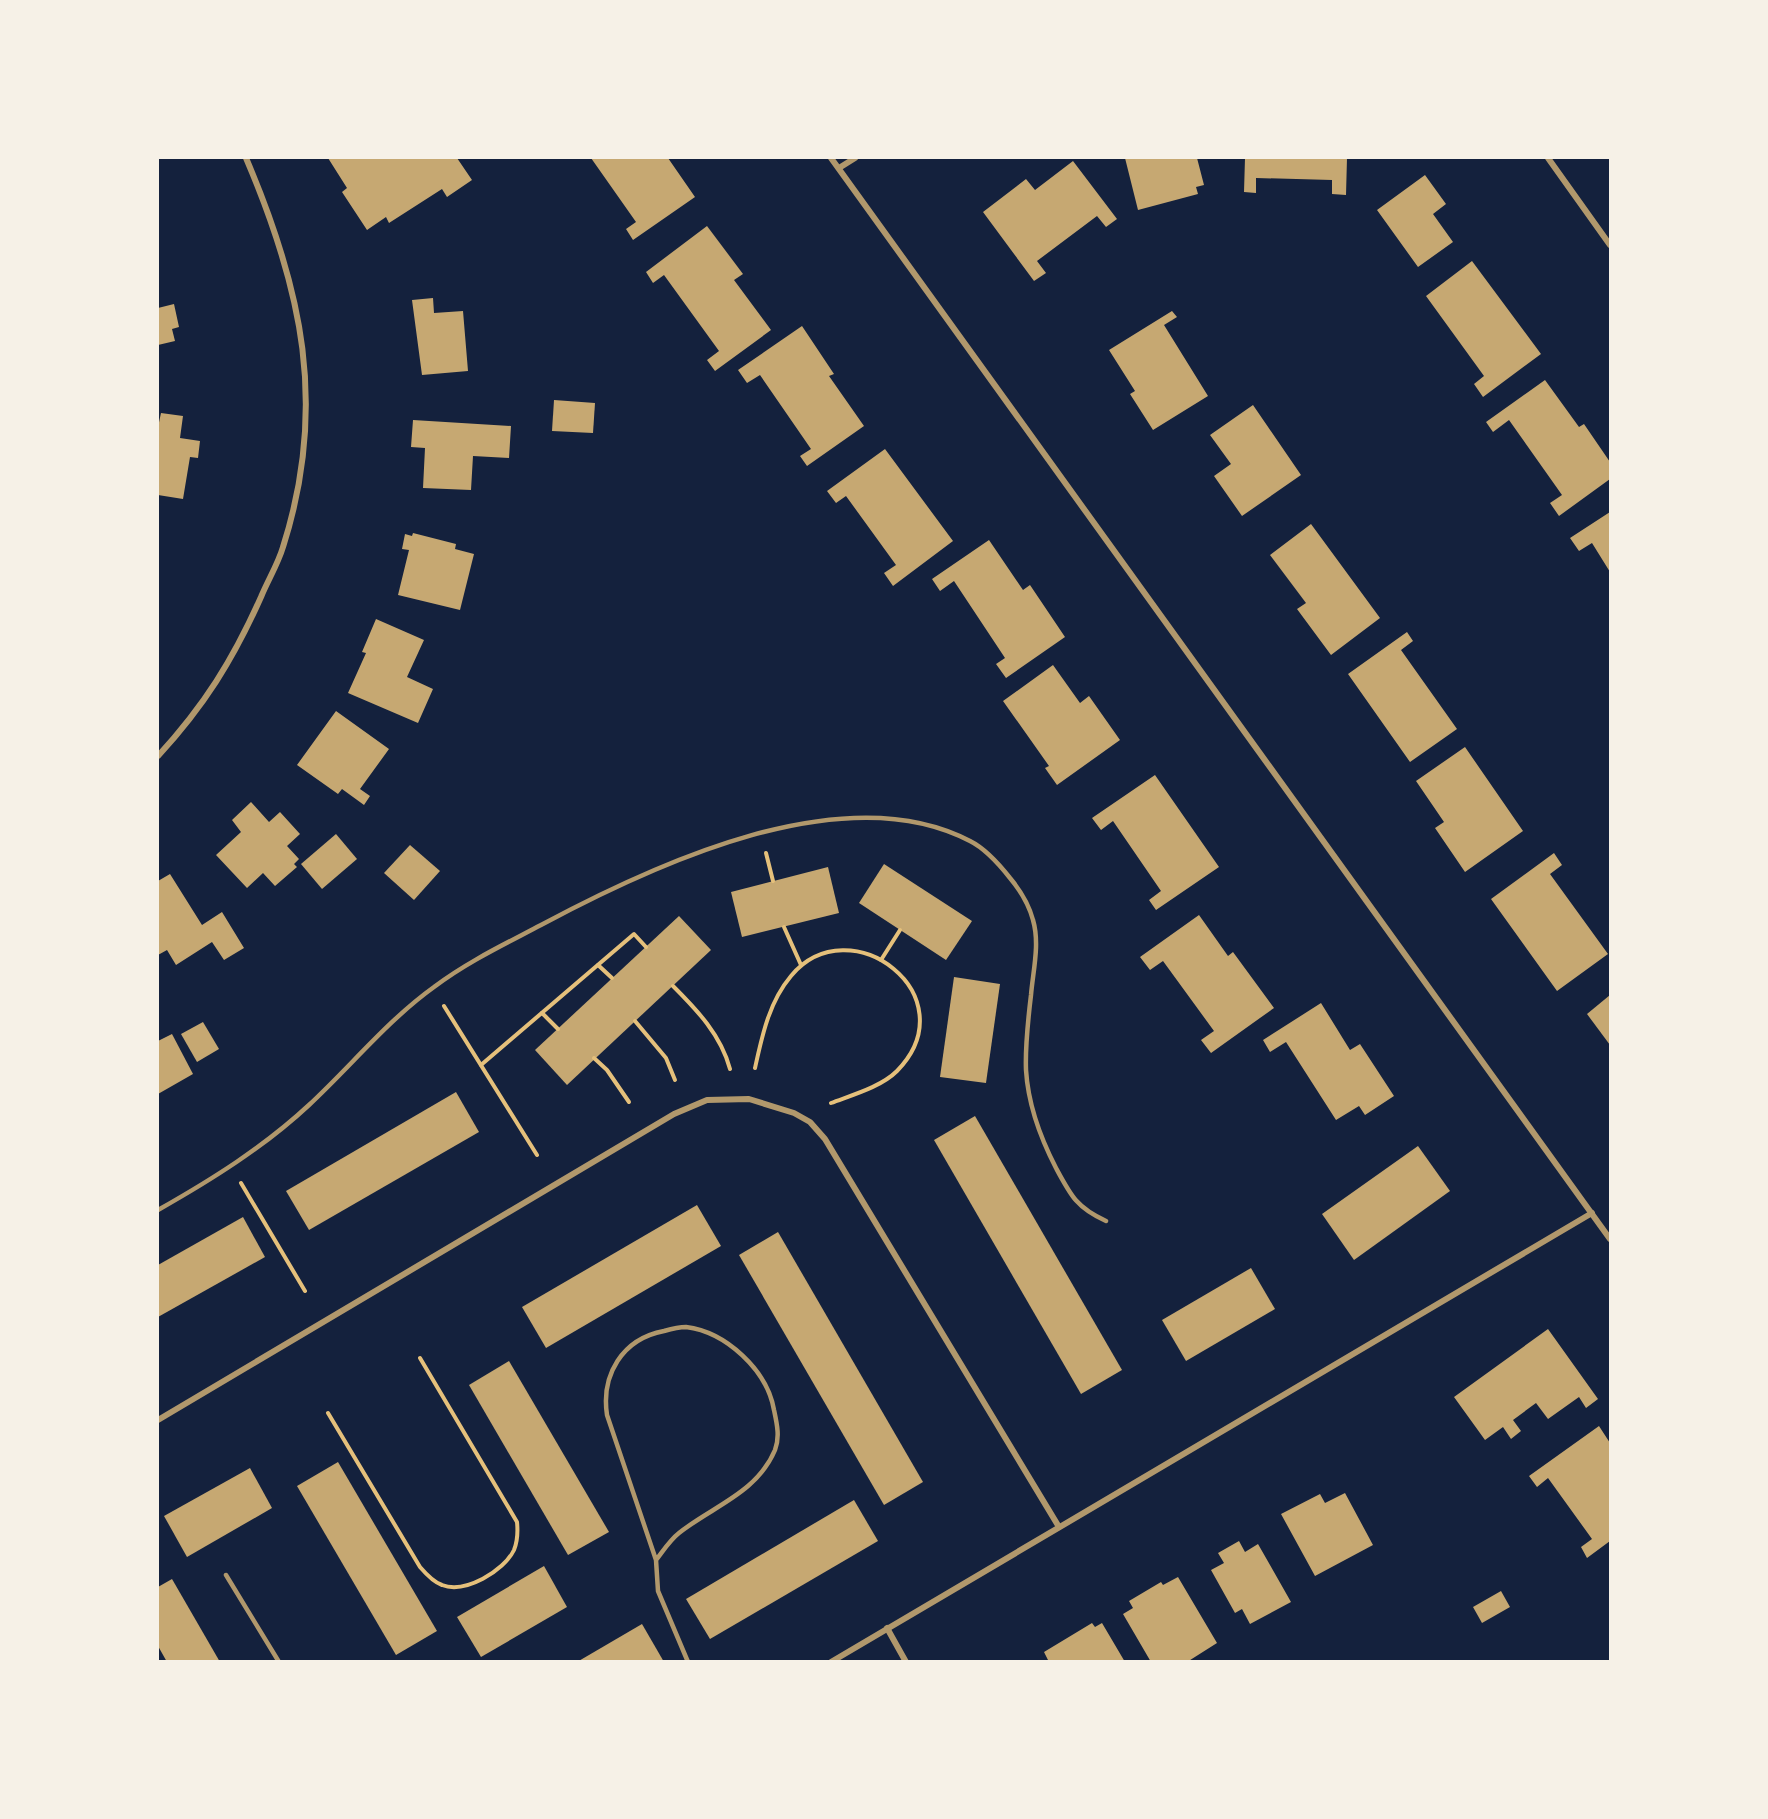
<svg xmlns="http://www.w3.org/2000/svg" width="1768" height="1819" font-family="'Space Grotesk',sans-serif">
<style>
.building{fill:#c6a872}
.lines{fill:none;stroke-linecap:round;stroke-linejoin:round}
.path{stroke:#e5c07b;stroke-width:4}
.service{stroke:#b1986c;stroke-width:4.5}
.minor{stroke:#b1986c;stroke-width:6}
</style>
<rect width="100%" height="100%" fill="#14213d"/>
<g class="building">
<path d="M328,158H457L472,180L447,197L442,189L389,223L386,217L367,230L342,192L347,188Z"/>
<path d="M591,158H668L695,197L633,240L626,229L636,222Z"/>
<path d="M1125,158H1197L1204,185L1196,187L1198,194L1138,210Z"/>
<path d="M1245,158H1347L1346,195L1332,194V180L1256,178V193L1244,192Z"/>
<path d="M1073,161L1117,219L1106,227L1097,216L1037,261L1046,273L1034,281L983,212L1026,179L1035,190Z"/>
<path d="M1425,175L1446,204L1433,214L1453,242L1418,267L1377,210Z"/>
<path d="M707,226L743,274L734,280L771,330L715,371L707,360L719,351L664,275L653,283L646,272Z"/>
<path d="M1472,261L1541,354L1483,397L1474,384L1484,376L1426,296Z"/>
<path d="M433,298L434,313L463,311L468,371L422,375L412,300Z"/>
<path d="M174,304L179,327L172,329L175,341L158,345V308Z"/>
<path d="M1172,311L1177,317L1164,325L1208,396L1153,430L1130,394L1135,391L1109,350Z"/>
<path d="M802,326L834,374L829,376L864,426L807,466L800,456L811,449L760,375L747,383L738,370Z"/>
<path d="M1545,380L1579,427L1584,424L1610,462V479L1559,516L1550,503L1562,495L1509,420L1493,432L1486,422Z"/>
<path d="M554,400L595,403L593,433L552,431Z"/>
<path d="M1253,405L1301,475L1242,516L1214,476L1231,464L1210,435Z"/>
<path d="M161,413L183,416L180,438L200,441L198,458L190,457L183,499L158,495V427Z"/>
<path d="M413,420L511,426L509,458L473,456L471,490L423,488L425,448L411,447Z"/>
<path d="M885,449L953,541L893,586L884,573L896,565L846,496L836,503L827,491Z"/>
<path d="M1610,512V572L1592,543L1579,551L1570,538Z"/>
<path d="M1311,524L1380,618L1331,655L1297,609L1306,603L1270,555Z"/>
<path d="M413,533L456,544L455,549L474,554L460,610L398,595L409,550L402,549L405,534L412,536Z"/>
<path d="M989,540L1023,590L1030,585L1065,637L1006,678L996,664L1005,658L954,581L940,591L932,579Z"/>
<path d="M376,619L424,640L407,677L433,689L418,723L348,693L366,653L362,652Z"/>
<path d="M1407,632L1413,641L1401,650L1457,729L1410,762L1348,674Z"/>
<path d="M1053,665L1080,703L1089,696L1120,740L1057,785L1045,768L1049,766L1003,701Z"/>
<path d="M336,711L389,749L360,789L370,796L364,805L342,789L338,794L297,765Z"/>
<path d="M1465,747L1523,831L1465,872L1435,828L1444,822L1416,781Z"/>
<path d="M1155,775L1219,867L1156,910L1149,900L1161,891L1113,821L1101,830L1092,818Z"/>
<path d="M251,802L269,822L280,812L300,834L287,846L299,859L294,864L297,867L275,886L263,873L247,888L216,855L241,832L232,820Z"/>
<path d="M336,834L357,859L322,889L301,864Z"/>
<path d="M410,845L440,871L414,900L384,873Z"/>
<path d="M1554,853L1562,865L1550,874L1608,954L1557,991L1491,899Z"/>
<path d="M884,864L972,921L946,960L859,903Z"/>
<path d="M828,867L839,913L742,937L731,892Z"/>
<path d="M170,874L202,925L222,912L244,948L224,960L212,942L176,965L167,950L158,955V881Z"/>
<path d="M1199,915L1228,956L1233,952L1274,1008L1211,1053L1201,1040L1214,1031L1163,961L1150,970L1140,957Z"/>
<path d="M679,916L711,950L567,1085L535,1050Z"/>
<path d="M954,977L1000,984L986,1083L940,1077Z"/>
<path d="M1610,995V1045L1587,1014Z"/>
<path d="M1321,1003L1350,1050L1360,1044L1394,1096L1365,1115L1359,1106L1336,1120L1286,1042L1270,1052L1263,1040Z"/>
<path d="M203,1022L219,1049L197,1062L181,1034Z"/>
<path d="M172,1034L193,1074L158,1094V1041Z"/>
<path d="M456,1092L479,1132L309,1230L286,1191Z"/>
<path d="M975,1116L1122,1370L1081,1394L934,1140Z"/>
<path d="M1418,1146L1450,1191L1354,1260L1322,1214Z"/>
<path d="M697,1205L721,1246L546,1348L522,1307Z"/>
<path d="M243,1217L265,1257L158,1317V1265Z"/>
<path d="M778,1232L923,1482L884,1505L739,1255Z"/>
<path d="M1251,1268L1275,1309L1186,1361L1162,1320Z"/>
<path d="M1548,1329L1598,1399L1586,1408L1579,1397L1548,1419L1536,1403L1513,1420L1521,1431L1511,1439L1503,1427L1485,1440L1454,1397Z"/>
<path d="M509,1361L609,1532L568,1555L469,1385Z"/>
<path d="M1599,1426L1610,1443V1541L1587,1558L1581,1547L1592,1539L1548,1478L1537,1487L1529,1476Z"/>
<path d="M338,1462L437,1631L396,1655L297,1486Z"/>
<path d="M250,1468L272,1508L187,1557L164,1516Z"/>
<path d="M1345,1493L1373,1545L1315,1576L1281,1514L1320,1494L1325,1503Z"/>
<path d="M854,1500L878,1541L710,1639L686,1599Z"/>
<path d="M1239,1541L1245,1552L1258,1544L1291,1602L1250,1624L1242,1609L1235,1613L1211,1570L1224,1563L1218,1553Z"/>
<path d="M544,1566L567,1607L481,1657L457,1617Z"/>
<path d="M1178,1577L1217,1643L1187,1662H1151L1123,1614L1133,1608L1129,1601L1161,1582L1163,1585Z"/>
<path d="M172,1579L220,1662H167L158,1646V1587Z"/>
<path d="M1501,1591L1510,1607L1482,1623L1473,1607Z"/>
<path d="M1092,1623L1095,1627L1102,1623L1125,1662H1049L1044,1652Z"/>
<path d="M642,1624L664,1662H577Z"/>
</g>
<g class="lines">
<g class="path">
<path d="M766,853L773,881"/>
<path d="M784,927L801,965"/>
<path d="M881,960L900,930"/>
<path d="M598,965L612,978"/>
<path d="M673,986C697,1010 721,1035 730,1069"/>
<path d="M444,1006L537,1155"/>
<path d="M542,1013L558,1029"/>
<path d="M635,1021L666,1058L675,1080"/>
<path d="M594,1058L607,1070L629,1102"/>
<path d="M481,1065L634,934L646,947"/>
<path d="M755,1068C762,1036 769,1002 791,976C850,905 970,996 897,1071C881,1087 852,1095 831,1103"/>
<path d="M241,1183L305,1291"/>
<path d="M328,1413L420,1567C426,1574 433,1582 442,1585C465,1594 504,1571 514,1550C518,1540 518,1532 517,1522L420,1358"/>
</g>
<g class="service">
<path d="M158,1210C211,1180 264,1147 309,1105C351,1066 388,1020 434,987C467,962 505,944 541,925C655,864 844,775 970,841C986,849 999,864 1010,878C1020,890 1029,905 1033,920C1040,944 1033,971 1031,995C1028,1020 1025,1045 1026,1070C1028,1103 1041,1139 1056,1168C1071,1196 1077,1208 1106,1221"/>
<path d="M656,1560C663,1551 670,1540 679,1533C713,1506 757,1493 775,1450C780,1437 777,1424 774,1410C767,1370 726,1332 686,1327C679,1327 671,1329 664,1331C622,1339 601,1375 607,1415L656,1560L658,1591L688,1662"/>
<path d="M226,1575L279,1662"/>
</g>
<g class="minor">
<path d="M831,158L1610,1239"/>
<path d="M1548,158L1610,245"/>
<path d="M839,168L855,158"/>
<path d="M158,756C204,706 233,660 261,597C268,580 278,564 283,547C328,406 302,289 246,158"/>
<path d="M158,1420L674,1114L707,1100L749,1099L794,1113L810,1122L825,1139L1059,1527"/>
<path d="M887,1628L906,1662"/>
<path d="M831,1662L1592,1213"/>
</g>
</g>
<rect width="1768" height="1819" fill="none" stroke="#f6f1e7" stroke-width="318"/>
</svg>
